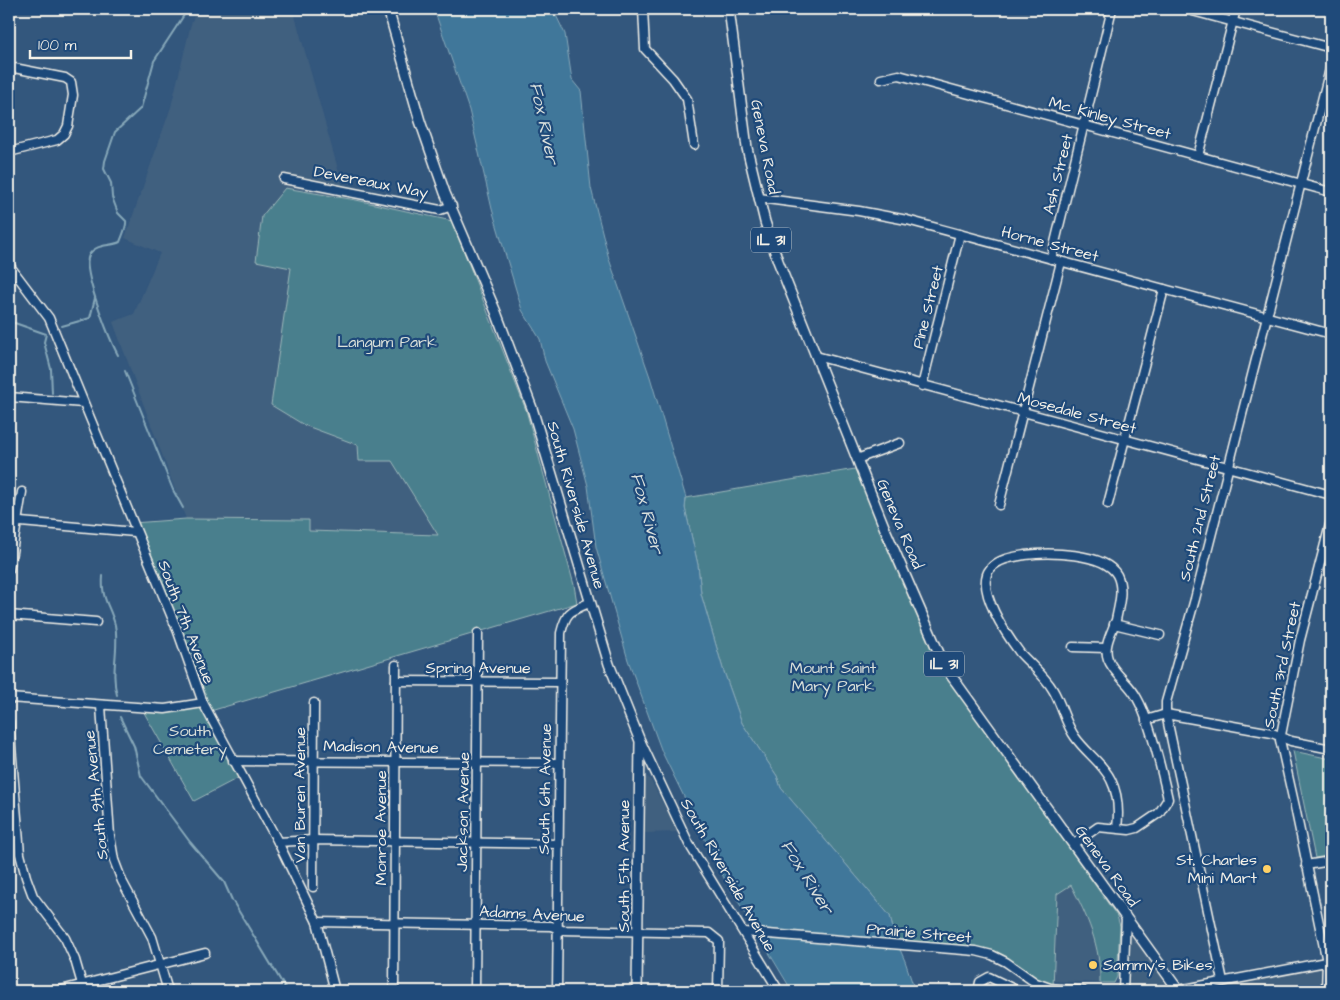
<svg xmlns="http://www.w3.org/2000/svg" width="1340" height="1000" font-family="'Architects Daughter',sans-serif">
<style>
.built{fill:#41607f}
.green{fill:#497f8d;stroke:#9eb8ba}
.water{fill:#3f779a;stroke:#87a8b9}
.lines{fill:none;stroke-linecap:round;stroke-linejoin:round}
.stream{stroke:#87a8b9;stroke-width:2}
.minor-casing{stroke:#f4f1e8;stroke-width:11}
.major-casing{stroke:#f4f1e8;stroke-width:12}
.minor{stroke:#1f4a7a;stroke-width:8}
.major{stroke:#1f4a7a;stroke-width:9}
.poi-dot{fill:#ffd166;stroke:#1f4a7a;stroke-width:2}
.labels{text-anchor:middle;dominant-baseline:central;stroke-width:4.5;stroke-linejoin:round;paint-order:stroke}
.shield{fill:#1f4a7a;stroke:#b4bfc7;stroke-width:1}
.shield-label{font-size:15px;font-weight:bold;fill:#f4f1e8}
.street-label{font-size:16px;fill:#f4f1e8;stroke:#1f4a7a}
.park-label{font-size:16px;fill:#dae0da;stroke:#1f4a7a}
.poi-label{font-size:16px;fill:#f4f1e8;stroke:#1f4a7a;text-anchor:end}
.water-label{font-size:18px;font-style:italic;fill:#d9dfdc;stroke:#1f4a7a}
</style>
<rect width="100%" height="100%" fill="#33577d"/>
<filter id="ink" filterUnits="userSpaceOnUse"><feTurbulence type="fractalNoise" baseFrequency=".02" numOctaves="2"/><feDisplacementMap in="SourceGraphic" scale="10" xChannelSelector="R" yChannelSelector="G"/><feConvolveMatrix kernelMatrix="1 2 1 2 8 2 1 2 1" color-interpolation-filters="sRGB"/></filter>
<g filter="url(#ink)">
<g class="built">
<path d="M197,9H293L346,198L285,188L291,268L271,405L304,425L359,445V461H392L439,535L309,531L308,520L186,519L113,322L134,314L160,253L125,238L171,107L191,24Z"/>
<path d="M647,777L650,779L678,832L644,833V781Z"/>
<path d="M1071,884L1087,917L1096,942L1101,969L1100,983L1054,981L1057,894Z"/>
<path d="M1127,921L1176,989L1124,991Z"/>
<path d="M1325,965L1324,991H1183Z"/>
</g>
<g class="green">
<path d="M285,188L356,200L452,221L526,410L574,585L577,603L207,712L133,523L186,519L309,520V531L438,535L392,461H359L358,445L304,425L271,405L291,268L256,261L262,216Z"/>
<path d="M855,469L937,662L1117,916L1120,926L1117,977L1114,983H1100C1101,946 1087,916 1071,885L1057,894L1053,987L1036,979L1009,960L896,942L890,916L781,788L777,776L742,723L723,669L701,594L698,565L685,508L686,498Z"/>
<path d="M202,705L240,777L194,801L142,709Z"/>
<path d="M1293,751L1331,759V855L1315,858Z"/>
</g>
<path class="water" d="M434,9H553L565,34L572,80L581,91L591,188L609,259L650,377L686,498L685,508L698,565L701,594L723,669L742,723L777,776L781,788L890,916L895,938L905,961L915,991H792L724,878L662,752L628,660L596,547L588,486L573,429L545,361L540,339L522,310L492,209L469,110Z"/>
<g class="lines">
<g class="stream">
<path d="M9,321L46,334L44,342L51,369L52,393"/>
<path d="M62,326L90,318L95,298"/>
<path d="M118,355C110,340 81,269 89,255C96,243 110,247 120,242C122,236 127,227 126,221L118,213L112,197L111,183L104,169L105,161L115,132L141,108L154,61L188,9"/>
<path d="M125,371L173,490L183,508"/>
<path d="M103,576C101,600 110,605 115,625C120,648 110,670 117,695"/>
<path d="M120,717L134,746L141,776L190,842L224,882L232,900L287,991"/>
</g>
<g class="minor-casing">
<g id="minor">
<path d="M643,9L645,49L673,79L687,99L694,145"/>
<path d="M1185,9L1331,48"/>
<path d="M9,67L65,78L71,82L73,95L68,126L64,134L57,140L9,152"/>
<path d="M881,79L899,75L1331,192"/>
<path d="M1198,156L1236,9"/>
<path d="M284,179L440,210L452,206"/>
<path d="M759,198L859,211L907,220L1331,334"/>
<path d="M1051,259L1112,9"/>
<path d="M9,265L49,318L178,632L203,703L278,842L317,922L335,991"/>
<path d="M816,356L1331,495"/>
<path d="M922,386L960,234"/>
<path d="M9,397L83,403"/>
<path d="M857,459L900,443"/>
<path d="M1108,504L1164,289"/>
<path d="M999,505L1061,262"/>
<path d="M9,521L135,532"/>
<path d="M9,570L22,492"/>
<path d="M9,615L96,622"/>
<path d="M1114,624L1160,635"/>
<path d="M1073,647L1106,648"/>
<path d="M396,681L560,682"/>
<path d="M9,698L165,709L203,703"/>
<path d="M101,706L110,836L114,860L122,881L152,937L168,991"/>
<path d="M1146,720L1166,714L1272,733L1291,741L1331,749"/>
<path d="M9,722L20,854L26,877L33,896L65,938L75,960L84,991"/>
<path d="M641,742L689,844L779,991"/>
<path d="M233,761L559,763"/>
<path d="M278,842L314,840L558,844"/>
<path d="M1074,844L1098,827L1129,830L1137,828L1159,813L1168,799C1162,772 1150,721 1137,698C1130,683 1114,675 1108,659C1103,646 1112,632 1116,620C1119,605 1124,589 1117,575C1104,552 1047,552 1025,555C1013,557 998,559 990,569C974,588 1008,637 1020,653C1031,665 1045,676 1053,690C1062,705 1065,723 1075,737C1086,753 1103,763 1111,780C1119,796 1119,812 1117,828"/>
<path d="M1306,865L1331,861"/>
<path d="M313,887L314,703"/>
<path d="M317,922L551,926L562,930L709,933L719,941L718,991"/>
<path d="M744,932L976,951L992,955L1006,962L1036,983L1050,988L1083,991"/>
<path d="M1223,981L1166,714V702L1195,599L1331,65"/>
<path d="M57,991L205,953"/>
<path d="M394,991L396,665"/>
<path d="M475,991L478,633"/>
<path d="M557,991L561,633C566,612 570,611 589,603"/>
<path d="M978,991L980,982L989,977L1018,991"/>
<path d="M1123,991L1126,917"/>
<path d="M1156,991L1179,990L1331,961"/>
<path d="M1326,991L1327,962L1295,807L1280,740L1300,640L1331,521"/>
</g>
</g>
<g class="major-casing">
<g id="major">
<path d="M388,9L420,121L445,193L496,312L532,408L609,664L640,741L637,991"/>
<path d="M729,9L747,148L765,222L778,261L885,529L945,667L1179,991"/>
</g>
</g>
<use href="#minor" class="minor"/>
<use href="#major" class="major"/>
</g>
</g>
<g class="poi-dot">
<circle cx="1267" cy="869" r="5"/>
<circle cx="1093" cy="965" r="5"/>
</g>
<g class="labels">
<g class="shield">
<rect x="751" y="227.5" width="40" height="25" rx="4"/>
<rect x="924" y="651.5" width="40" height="25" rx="4"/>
</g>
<g class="shield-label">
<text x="771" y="240">IL 31</text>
<text x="944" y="664">IL 31</text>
</g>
<g class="street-label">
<text transform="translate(1110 118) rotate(15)">Mc Kinley Street</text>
<text transform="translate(765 147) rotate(79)">Geneva Road</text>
<text transform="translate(1058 174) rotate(-76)">Ash Street</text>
<text transform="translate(371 182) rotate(11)">Devereaux Way</text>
<text transform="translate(1050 244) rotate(15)">Horne Street</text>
<text transform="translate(928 307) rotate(-76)">Pine Street</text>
<text transform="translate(1077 413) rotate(15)">Mosedale Street</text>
<text transform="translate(576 505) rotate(74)">South Riverside Avenue</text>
<text transform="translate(1200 518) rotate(-76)">South 2nd Street</text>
<text transform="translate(900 524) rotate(67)">Geneva Road</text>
<text transform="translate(186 622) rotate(69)">South 7th Avenue</text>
<text transform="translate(1282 665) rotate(-78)">South 3rd Street</text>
<text x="478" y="668">Spring Avenue</text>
<text transform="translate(381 747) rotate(1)">Madison Avenue</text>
<text transform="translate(545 789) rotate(-89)">South 6th Avenue</text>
<text transform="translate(96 795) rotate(-96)">South 9th Avenue</text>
<text transform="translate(300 795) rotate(-90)">Van Buren Avenue</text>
<text transform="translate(463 812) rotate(-89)">Jackson Avenue</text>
<text transform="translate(381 828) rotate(-90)">Monroe Avenue</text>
<text transform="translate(624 866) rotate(-90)">South 5th Avenue</text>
<text transform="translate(1107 866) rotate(54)">Geneva Road</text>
<text transform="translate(728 875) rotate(60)">South Riverside Avenue</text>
<text transform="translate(532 914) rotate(3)">Adams Avenue</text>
<text transform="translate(919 933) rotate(5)">Prairie Street</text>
</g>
<g class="park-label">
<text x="387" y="342">Langum Park</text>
<text x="833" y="668">Mount Saint<tspan x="833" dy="18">Mary Park</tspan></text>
<text x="190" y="731">South<tspan x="190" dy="18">Cemetery</tspan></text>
</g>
<g class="poi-label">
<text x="1257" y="860">St. Charles<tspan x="1257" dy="18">Mini Mart</tspan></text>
<text x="1103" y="965" text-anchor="start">Sammy's Bikes</text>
</g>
<g class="water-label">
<text transform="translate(544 123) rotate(78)">Fox River</text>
<text transform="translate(647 513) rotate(75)">Fox River</text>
<text transform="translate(807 877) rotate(58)">Fox River</text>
</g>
</g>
<rect width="1340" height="1000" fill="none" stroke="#1f4a7a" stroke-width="30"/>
<rect x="15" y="15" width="1310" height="970" fill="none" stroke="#f4f1e8" stroke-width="2" filter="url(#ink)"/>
<path d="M30 50v8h101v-8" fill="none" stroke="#f4f1e8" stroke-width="2.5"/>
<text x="38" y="50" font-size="15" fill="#f4f1e8" stroke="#1f4a7a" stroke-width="4" paint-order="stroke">100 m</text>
</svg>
